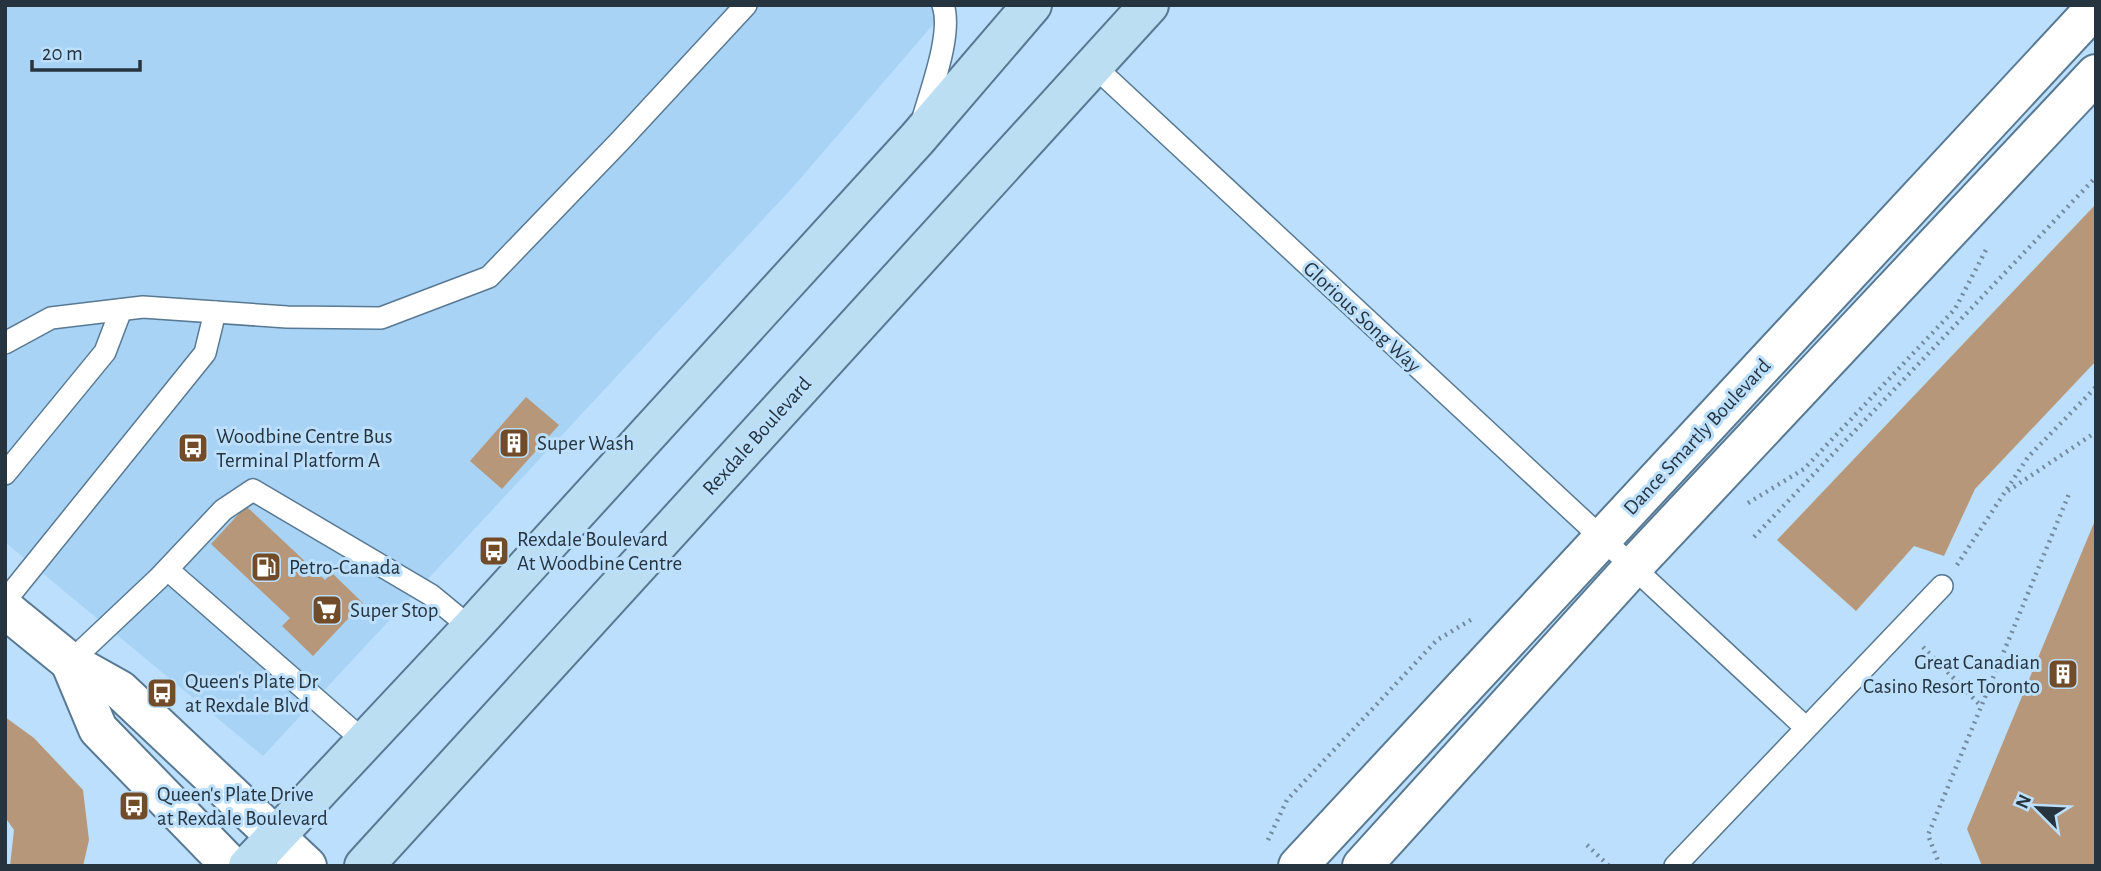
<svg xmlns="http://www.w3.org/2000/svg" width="2101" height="871" font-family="'Alegreya Sans',sans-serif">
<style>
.built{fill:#a9d3f4}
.building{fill:#b7977a}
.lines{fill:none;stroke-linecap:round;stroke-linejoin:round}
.service-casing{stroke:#587993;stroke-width:24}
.tertiary-casing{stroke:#587993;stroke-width:42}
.secondary-casing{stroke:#587993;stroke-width:42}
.path{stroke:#728b9f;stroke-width:4.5;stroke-dasharray:2 5;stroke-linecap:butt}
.service{stroke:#fff;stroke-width:21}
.tertiary{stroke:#fff;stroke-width:38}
.secondary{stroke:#bbdef3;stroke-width:38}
.labels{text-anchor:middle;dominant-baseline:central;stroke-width:6;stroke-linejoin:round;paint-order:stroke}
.street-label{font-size:21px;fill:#26343f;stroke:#bbdffc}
.poi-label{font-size:21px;fill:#26343f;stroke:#bbdffc;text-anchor:start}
</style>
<rect width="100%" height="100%" fill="#bbdffc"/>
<path class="built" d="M5,5H950L793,187L263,756L5,542Z"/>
<g class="building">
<path d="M2096,204V361L1975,489L1944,556L1914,546L1856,611L1777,540Z"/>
<path d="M526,397L559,425L502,489L470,461Z"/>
<path d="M246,506L325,580L332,573L363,603L313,656L282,626L290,618L211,544Z"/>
<path d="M2096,518V866H1982L1967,829Z"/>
<path d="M5,717L34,738L83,790L89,840L83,866H10L14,830L5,817Z"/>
</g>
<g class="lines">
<g class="service-casing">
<g id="service">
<path d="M1094,66L1805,727"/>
<path d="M922,122C930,92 953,34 943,5"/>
<path d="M5,343L51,318L143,307L287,317L381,318L489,277L621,140L746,5"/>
<path d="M5,474L105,352L121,310"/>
<path d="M168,570L364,741"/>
<path d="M5,601L205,353L215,312"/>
<path d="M70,662L159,578L223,510L253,490L431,595L471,628"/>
<path d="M1675,866L1942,586"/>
</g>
</g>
<g class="tertiary-casing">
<g id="tertiary">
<path d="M5,609L70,662L120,690L307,866"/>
<path d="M70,662L98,729L231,866"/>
<path d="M1298,866L2096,7"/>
<path d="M1362,866L1632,568L2096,74"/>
</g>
</g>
<g class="secondary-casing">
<g id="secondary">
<path d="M248,866L471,628L917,139L1032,5"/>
<path d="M364,866L1149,5"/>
</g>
</g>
<g class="path">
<path d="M2008,491L2096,432"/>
<path d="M1748,503L1804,469L1955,309L1987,248"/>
<path d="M1754,537L2096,177"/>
<path d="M1957,565L2028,457L2096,387"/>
<path d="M1923,647L1981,706"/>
<path d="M1268,840L1287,800L1437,640L1474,618"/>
<path d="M1587,845L1609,866"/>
<path d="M1940,866L1928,835L2069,494"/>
</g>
<use href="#service" class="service"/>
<use href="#tertiary" class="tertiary"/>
<use href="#secondary" class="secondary"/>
</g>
<defs>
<g id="building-square" transform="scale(1.575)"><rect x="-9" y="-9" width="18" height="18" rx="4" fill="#724c28" stroke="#bbdffc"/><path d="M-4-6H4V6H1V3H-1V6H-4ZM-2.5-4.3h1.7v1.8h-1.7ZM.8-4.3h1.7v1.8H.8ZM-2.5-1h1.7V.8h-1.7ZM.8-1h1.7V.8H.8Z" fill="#fff"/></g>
<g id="bus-square" transform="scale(1.575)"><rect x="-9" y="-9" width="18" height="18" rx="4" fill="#724c28" stroke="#bbdffc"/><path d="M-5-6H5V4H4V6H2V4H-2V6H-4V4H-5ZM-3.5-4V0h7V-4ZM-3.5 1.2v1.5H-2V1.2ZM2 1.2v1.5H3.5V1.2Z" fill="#fff"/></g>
<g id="fuel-square" transform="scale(1.575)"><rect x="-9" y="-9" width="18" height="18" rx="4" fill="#724c28" stroke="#bbdffc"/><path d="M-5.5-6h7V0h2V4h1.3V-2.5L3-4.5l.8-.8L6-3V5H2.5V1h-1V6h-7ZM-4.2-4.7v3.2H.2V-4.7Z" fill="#fff"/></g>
<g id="supermarket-square" transform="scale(1.575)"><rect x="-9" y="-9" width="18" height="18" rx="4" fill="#724c28" stroke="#bbdffc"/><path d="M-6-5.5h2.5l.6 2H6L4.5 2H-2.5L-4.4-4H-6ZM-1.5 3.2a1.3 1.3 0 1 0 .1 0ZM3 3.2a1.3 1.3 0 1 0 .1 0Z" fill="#fff"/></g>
</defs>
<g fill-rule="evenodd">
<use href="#building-square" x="514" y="443"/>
<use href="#bus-square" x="193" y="448"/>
<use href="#bus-square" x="494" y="551"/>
<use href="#fuel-square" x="266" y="567"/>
<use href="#supermarket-square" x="327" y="610"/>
<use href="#building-square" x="2063" y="674"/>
<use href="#bus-square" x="162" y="693"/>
<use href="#bus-square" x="134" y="806"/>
</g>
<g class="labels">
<g class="street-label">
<text transform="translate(1362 317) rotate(43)">Glorious Song Way</text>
<text transform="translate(757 436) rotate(-48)">Rexdale Boulevard</text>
<text transform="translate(1697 437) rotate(-47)">Dance Smartly Boulevard</text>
</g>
<g class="poi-label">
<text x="216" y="436">Woodbine Centre Bus<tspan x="216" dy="24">Terminal Platform A</tspan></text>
<text x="537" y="443">Super Wash</text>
<text x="517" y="539">Rexdale Boulevard<tspan x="517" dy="24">At Woodbine Centre</tspan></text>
<text x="289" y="567">Petro-Canada</text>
<text x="350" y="610">Super Stop</text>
<text x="2040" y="662" text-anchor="end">Great Canadian<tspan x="2040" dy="24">Casino Resort Toronto</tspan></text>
<text x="185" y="681">Queen's Plate Dr<tspan x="185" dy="24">at Rexdale Blvd</tspan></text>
<text x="157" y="794">Queen's Plate Drive<tspan x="157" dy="24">at Rexdale Boulevard</tspan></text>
</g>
</g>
<rect width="2101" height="871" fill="none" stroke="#26343f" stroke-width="14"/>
<g transform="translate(2038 808) rotate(294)" stroke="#bbdffc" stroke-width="5" paint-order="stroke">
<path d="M0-5L12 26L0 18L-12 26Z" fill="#26343f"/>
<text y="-10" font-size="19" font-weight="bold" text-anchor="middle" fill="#26343f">N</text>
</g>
<path d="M32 60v10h108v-10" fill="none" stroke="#26343f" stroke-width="3.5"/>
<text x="42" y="60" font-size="21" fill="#26343f" stroke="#bbdffc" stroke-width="5" paint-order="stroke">20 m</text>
</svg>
